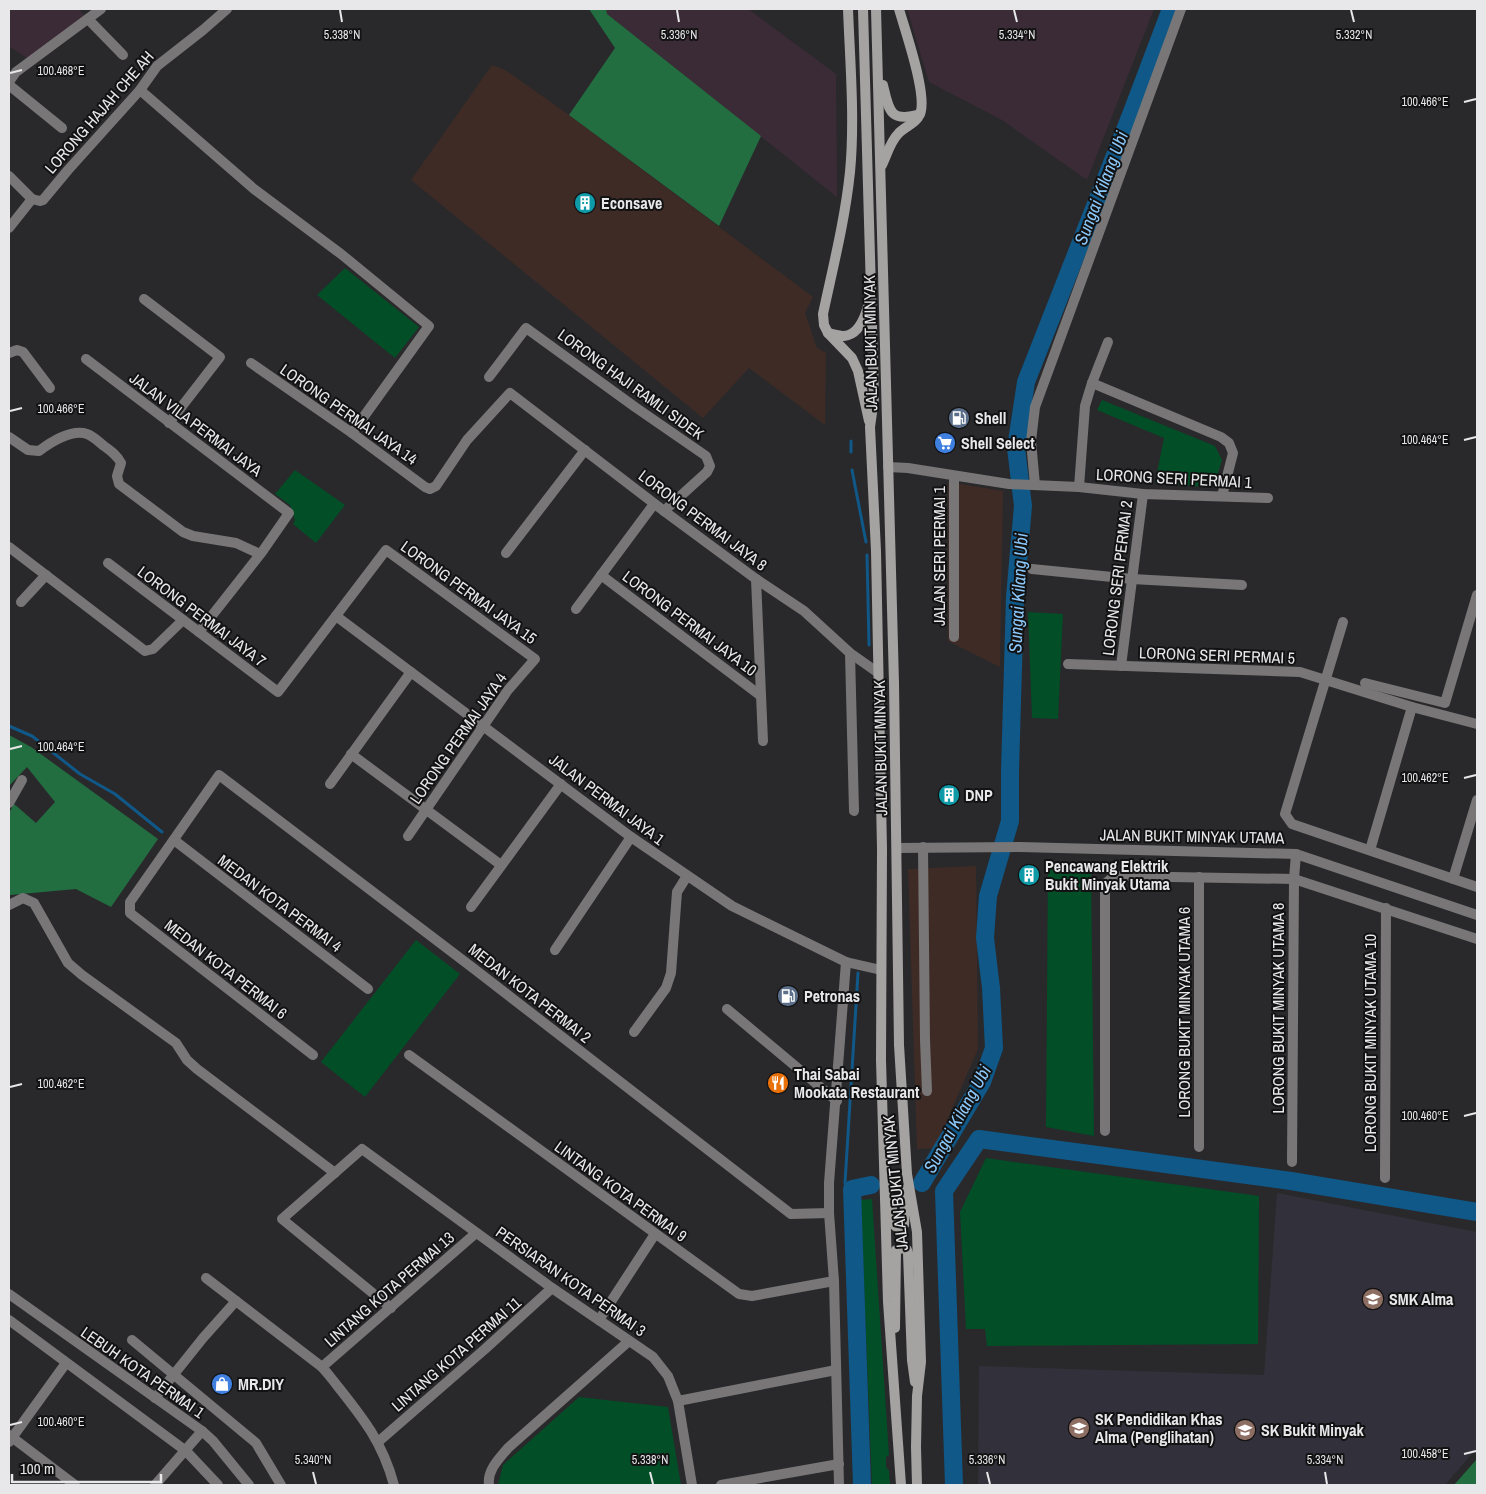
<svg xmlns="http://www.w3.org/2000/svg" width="1486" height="1494" font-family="'Archivo Narrow',sans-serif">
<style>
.commercial{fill:#3e2b26}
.industrial{fill:#3b2b36}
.built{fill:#32303a}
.green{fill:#024e27}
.forest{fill:#236e41}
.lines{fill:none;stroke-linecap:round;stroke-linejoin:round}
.stream{stroke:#0f5888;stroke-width:3}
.river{stroke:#0f5888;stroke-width:18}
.minor{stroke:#787676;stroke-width:10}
.tertiary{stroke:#787676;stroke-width:10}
.secondary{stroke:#a5a2a2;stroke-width:10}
.ticks{fill:none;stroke:#e8e8ea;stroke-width:2}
.labels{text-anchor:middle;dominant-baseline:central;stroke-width:4;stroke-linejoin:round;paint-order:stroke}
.street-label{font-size:16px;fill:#e8e8ea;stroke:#121213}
.poi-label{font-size:16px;font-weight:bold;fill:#e8e8ea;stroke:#121213;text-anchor:start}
.water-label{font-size:18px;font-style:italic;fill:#8bc8fb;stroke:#121213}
.ticks-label{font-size:12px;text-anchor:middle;fill:#e8e8ea;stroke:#121213;stroke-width:4;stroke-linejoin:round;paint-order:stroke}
</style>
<rect width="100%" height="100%" fill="#29292c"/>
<g class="commercial">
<path d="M492,65L505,70L569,115L813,297L805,313L817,348L826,353L825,425L749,368L703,418L411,180Z"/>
<path d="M948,482L1003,491L1000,667L948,641Z"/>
<path d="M976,866L978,1049L935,1148L917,1149L908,869Z"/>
</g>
<g class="industrial">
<path d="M9,9H78L85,16L28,59L9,46Z"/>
<path d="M606,9H748L836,74L837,197L607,14Z"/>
<path d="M907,9H1154L1087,180L1002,120L929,82Z"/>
</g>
<path class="built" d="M1277,1193L1477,1232V1448L1445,1485H978L979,1366L1264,1375Z"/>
<g class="green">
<path d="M345,268L419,327L395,358L317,295Z"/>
<path d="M1102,400L1215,446L1222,460L1217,476L1206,487L1155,483L1164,438L1097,410Z"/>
<path d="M295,470L345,505L316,543L293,524L295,520L290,505L275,494Z"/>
<path d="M1028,612L1063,614L1058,719L1032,718Z"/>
<path d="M1048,866L1091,867L1094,1136L1046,1127Z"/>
<path d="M416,940L460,974L365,1097L321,1062Z"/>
<path d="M986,1158L1259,1196L1258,1344L987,1346L985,1329H966L960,1212Z"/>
<path d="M872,1199L889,1455L886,1457V1467L889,1471L890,1485H872L862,1236L858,1200Z"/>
<path d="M579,1397L668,1407L681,1485H498L503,1465Z"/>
</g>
<g class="forest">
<path d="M589,9H606L607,14L761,136L719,226L569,115L615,48Z"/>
<path d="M9,735L31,747L158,839L111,907L76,889L10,895L9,892V813L14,804L36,823L55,802L27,767L9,786Z"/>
<path d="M1477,1459V1485H1454Z"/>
</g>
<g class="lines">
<g class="stream">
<path d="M851,441V452"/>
<path d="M852,470L866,542"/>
<path d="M867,555L869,645"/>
<path d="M9,726L32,736L80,774L115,794L162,832"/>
<path d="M852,1189L847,1188L845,1183L858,973"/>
</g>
<g class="river">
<path d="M922,1183L982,1082L994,1048L991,988L985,938L988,896L1010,821V771L1015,597L1023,506L1016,448L1026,382L1132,112L1171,9"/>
<path d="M862,1485L852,1189L871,1185"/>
<path d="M954,1485L944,1191L979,1139L1291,1181L1477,1212"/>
</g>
<g class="minor">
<path d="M88,19L123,55"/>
<path d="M9,82L16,72L101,9"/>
<path d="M9,85L62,128"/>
<path d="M140,90L254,189L341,254L429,326L352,433"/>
<path d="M9,176L32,199L40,201L43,200L68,170L140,90L157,66L203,30L227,9"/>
<path d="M9,228L32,199"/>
<path d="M144,299L220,357L169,423"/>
<path d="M9,353L17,350L23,352L50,388"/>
<path d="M86,359L289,513L262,552L199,632"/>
<path d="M251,363L352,433L425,487L430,489L436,486L467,440L510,393L664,511L756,579L804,611L850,653L877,672"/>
<path d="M489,377L526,328L635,407L706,456L710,466L707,472L664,511"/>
<path d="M1092,383L1221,437L1229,443L1233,453L1222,496"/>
<path d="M9,437L28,450L39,451C51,442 72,429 87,434C93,436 99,442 104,446C111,451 117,455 121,463L117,476L119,484L183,532L193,536L236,543L260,554"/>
<path d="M888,467L908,468L1009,484L1079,487L1143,494L1268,498"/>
<path d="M954,476V637"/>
<path d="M1035,485L1031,441L1035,407L1181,9"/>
<path d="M1079,487L1085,406L1092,383L1108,342"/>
<path d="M9,547L145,651L153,649L183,620"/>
<path d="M506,553L585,450"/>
<path d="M108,563L278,692L386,550L535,659L508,690L408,836"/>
<path d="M1032,569L1132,579L1242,585"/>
<path d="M601,575L761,696"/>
<path d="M756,579L763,741"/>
<path d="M21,602L46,575"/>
<path d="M576,609L654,504"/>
<path d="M336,616L631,837L732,906L846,962L881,970"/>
<path d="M1343,622L1285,814L1292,824L1477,887"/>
<path d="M850,653L854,811"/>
<path d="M1068,664L1300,672L1412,707L1477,724"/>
<path d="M1121,666L1143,494"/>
<path d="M1365,683L1445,703L1477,595"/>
<path d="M351,754L501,865"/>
<path d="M330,784L411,672"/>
<path d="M9,803L22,780"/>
<path d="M174,840L368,989"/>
<path d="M923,847L925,1040L927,1091"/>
<path d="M897,848L1020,847L1296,854L1477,915"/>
<path d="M1370,850L1412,707"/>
<path d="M1199,877V1147"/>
<path d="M1453,879L1477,800"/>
<path d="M9,905L23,898L34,903L68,963L82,975L176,1043L187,1060L197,1069L335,1173"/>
<path d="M471,907L561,784"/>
<path d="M555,950L631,837"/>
<path d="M727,1009L837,1101"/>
<path d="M634,1032L666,988L671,973L677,892L687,876"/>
<path d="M313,1055L130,913V902L219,775L473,968L791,1214L829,1213"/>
<path d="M409,1055L739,1294L752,1296L834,1281"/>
<path d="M1105,1131V884L1114,876L1294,879L1477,939"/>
<path d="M1292,1162L1294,879L1296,854"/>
<path d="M1385,1178L1386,908"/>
<path d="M206,1278L322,1367L328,1374C358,1412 381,1437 394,1485"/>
<path d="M391,1308L282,1219L362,1149L552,1288L653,1357L668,1376L678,1401L692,1485"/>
<path d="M9,1320L186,1451L218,1485"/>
<path d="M599,1320L655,1234"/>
<path d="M132,1340L256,1443L281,1485"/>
<path d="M322,1367L476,1233"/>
<path d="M155,1398L203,1338L236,1301"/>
<path d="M678,1401L836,1370"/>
<path d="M9,1435L75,1485"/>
<path d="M9,1442L66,1363"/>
<path d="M378,1442L485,1349L552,1288"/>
<path d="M155,1485L202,1431"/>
<path d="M489,1485C487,1470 499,1459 508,1448L629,1341"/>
<path d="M721,1485L839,1464"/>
<path d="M839,1485L834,1281L829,1213V1183L846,962"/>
</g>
<path class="tertiary" d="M9,1294L202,1431L213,1441L249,1485"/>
<g class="secondary">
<path d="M848,9C850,62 855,119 850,172C845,220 833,267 823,314L824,325L828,333L852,358L858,371L869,421"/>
<path d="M863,9L874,398L870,427L876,551L882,849L881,1060L888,1302L901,1485"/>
<path d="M876,9L894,683L899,1045L907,1174L917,1232L921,1362L917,1396L916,1447L917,1485"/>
<path d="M883,85C889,111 890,123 920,114"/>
<path d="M882,165C887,155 890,142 898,134C905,126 916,124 920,114C928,96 905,30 899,9"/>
<path d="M828,333C833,334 840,336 844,336C858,335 865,317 868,306"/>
<path d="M891,1203L895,1226L901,1228L904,1225L906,1189"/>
<path d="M895,1328L896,1250L904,1248L907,1250L908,1253L912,1360L915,1382"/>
</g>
</g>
<path class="ticks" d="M340,10L342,22M677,10L679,22M1014,10L1017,22M1351,10L1354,22M10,73L22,70M1464,102L1476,99M10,411L22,408M1464,440L1476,437M10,749L22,746M1464,778L1476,775M10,1087L22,1084M1464,1116L1476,1113M10,1425L22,1422M1464,1454L1476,1451M313,1472L316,1484M650,1472L653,1484M987,1472L990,1484M1325,1472L1327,1484"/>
<defs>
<g id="building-disc" transform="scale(1.125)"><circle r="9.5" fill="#0f9aa8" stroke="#121213"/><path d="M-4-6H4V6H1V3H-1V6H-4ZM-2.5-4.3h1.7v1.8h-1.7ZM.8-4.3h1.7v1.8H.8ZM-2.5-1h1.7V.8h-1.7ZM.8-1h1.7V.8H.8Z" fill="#fff"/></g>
<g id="fuel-disc" transform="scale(1.125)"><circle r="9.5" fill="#5c6f8a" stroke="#121213"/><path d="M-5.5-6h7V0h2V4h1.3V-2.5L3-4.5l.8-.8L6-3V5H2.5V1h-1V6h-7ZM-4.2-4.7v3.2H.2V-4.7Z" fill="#fff"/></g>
<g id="supermarket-disc" transform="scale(1.125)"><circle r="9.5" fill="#3f7fe0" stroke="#121213"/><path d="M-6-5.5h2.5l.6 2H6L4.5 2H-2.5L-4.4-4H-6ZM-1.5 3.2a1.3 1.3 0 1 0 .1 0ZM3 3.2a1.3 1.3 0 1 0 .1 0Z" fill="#fff"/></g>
<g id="restaurant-disc" transform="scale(1.125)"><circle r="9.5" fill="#e8710a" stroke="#121213"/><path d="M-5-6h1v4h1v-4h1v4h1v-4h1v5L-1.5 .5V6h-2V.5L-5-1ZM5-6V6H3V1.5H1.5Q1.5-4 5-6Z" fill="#fff"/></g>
<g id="school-disc" transform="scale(1.125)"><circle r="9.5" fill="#8d6e63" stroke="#121213"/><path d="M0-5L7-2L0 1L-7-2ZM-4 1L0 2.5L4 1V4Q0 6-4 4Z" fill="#fff"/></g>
<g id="shop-disc" transform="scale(1.125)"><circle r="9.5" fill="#3f7fe0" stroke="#121213"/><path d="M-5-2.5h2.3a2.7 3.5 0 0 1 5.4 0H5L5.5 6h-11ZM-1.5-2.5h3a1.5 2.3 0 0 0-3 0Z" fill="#fff"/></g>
</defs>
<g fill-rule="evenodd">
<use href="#building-disc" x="585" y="203"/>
<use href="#fuel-disc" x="959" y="418"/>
<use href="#supermarket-disc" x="945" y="443"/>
<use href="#building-disc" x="949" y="795"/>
<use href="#building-disc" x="1029" y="875"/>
<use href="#fuel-disc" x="788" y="996"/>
<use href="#restaurant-disc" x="778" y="1083"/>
<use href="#school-disc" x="1373" y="1299"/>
<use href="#shop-disc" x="222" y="1384"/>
<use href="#school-disc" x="1079" y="1428"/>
<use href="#school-disc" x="1245" y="1430"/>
</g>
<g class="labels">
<g class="street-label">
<text transform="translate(99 112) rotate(-49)">LORONG HAJAH CHE AH</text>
<text transform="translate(870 343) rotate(-91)">JALAN BUKIT MINYAK</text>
<text transform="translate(631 384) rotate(36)">LORONG HAJI RAMLI SIDEK</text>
<text transform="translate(349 414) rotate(35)">LORONG PERMAI JAYA 14</text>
<text transform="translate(196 424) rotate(37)">JALAN VILA PERMAI JAYA</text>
<text transform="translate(1174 478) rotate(3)">LORONG SERI PERMAI 1</text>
<text transform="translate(703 520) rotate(37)">LORONG PERMAI JAYA 8</text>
<text transform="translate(939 556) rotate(-90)">JALAN SERI PERMAI 1</text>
<text transform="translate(1117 578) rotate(-83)">LORONG SERI PERMAI 2</text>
<text transform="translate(469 592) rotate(36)">LORONG PERMAI JAYA 15</text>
<text transform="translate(202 616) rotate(37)">LORONG PERMAI JAYA 7</text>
<text transform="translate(690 623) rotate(37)">LORONG PERMAI JAYA 10</text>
<text transform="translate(1217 655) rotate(2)">LORONG SERI PERMAI 5</text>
<text transform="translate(458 738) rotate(-55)">LORONG PERMAI JAYA 4</text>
<text transform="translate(880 748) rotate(-91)">JALAN BUKIT MINYAK</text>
<text transform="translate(607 799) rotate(37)">JALAN PERMAI JAYA 1</text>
<text transform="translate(1192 836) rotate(1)">JALAN BUKIT MINYAK UTAMA</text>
<text transform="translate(280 903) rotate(37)">MEDAN KOTA PERMAI 4</text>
<text transform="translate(226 969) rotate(38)">MEDAN KOTA PERMAI 6</text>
<text transform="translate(530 993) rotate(38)">MEDAN KOTA PERMAI 2</text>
<text transform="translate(1278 1008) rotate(-90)">LORONG BUKIT MINYAK UTAMA 8</text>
<text transform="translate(1184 1012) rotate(-90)">LORONG BUKIT MINYAK UTAMA 6</text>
<text transform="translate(1370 1043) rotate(-90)">LORONG BUKIT MINYAK UTAMA 10</text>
<text transform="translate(895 1183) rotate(-96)">JALAN BUKIT MINYAK</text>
<text transform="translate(621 1191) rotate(36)">LINTANG KOTA PERMAI 9</text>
<text transform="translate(571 1281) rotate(35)">PERSIARAN KOTA PERMAI 3</text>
<text transform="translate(389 1289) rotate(-41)">LINTANG KOTA PERMAI 13</text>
<text transform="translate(456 1354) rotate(-41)">LINTANG KOTA PERMAI 11</text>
<text transform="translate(143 1372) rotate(35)">LEBUH KOTA PERMAI 1</text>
</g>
<g class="poi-label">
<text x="601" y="203">Econsave</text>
<text x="975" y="418">Shell</text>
<text x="961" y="443">Shell Select</text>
<text x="965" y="795">DNP</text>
<text x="1045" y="866">Pencawang Elektrik<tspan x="1045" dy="18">Bukit Minyak Utama</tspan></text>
<text x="804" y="996">Petronas</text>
<text x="794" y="1074">Thai Sabai<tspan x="794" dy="18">Mookata Restaurant</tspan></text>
<text x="1389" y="1299">SMK Alma</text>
<text x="238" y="1384">MR.DIY</text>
<text x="1095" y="1419">SK Pendidikan Khas<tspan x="1095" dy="18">Alma (Penglihatan)</tspan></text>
<text x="1261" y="1430">SK Bukit Minyak</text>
</g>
<g class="water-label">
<text transform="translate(1101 188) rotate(-69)">Sungai Kilang Ubi</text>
<text transform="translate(1018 593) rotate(-87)">Sungai Kilang Ubi</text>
<text transform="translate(957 1119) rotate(-61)">Sungai Kilang Ubi</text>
</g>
</g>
<g class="ticks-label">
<text x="342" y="39">5.338°N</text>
<text x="679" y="39">5.336°N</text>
<text x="1017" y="39">5.334°N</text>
<text x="1354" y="39">5.332°N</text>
<text x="61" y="75">100.468°E</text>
<text x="1425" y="106">100.466°E</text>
<text x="61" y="413">100.466°E</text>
<text x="1425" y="444">100.464°E</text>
<text x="61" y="751">100.464°E</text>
<text x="1425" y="782">100.462°E</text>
<text x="61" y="1088">100.462°E</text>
<text x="1425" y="1120">100.460°E</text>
<text x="61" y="1426">100.460°E</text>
<text x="1425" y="1458">100.458°E</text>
<text x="313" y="1464">5.340°N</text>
<text x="650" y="1464">5.338°N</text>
<text x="987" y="1464">5.336°N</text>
<text x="1325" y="1464">5.334°N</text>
</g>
<rect width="1486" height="1494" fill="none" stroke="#e8e8ea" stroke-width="20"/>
<path d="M12 1474v8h149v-8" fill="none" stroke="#e8e8ea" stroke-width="2.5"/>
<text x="20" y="1474" font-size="15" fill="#e8e8ea" stroke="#121213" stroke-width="4" paint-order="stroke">100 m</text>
</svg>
